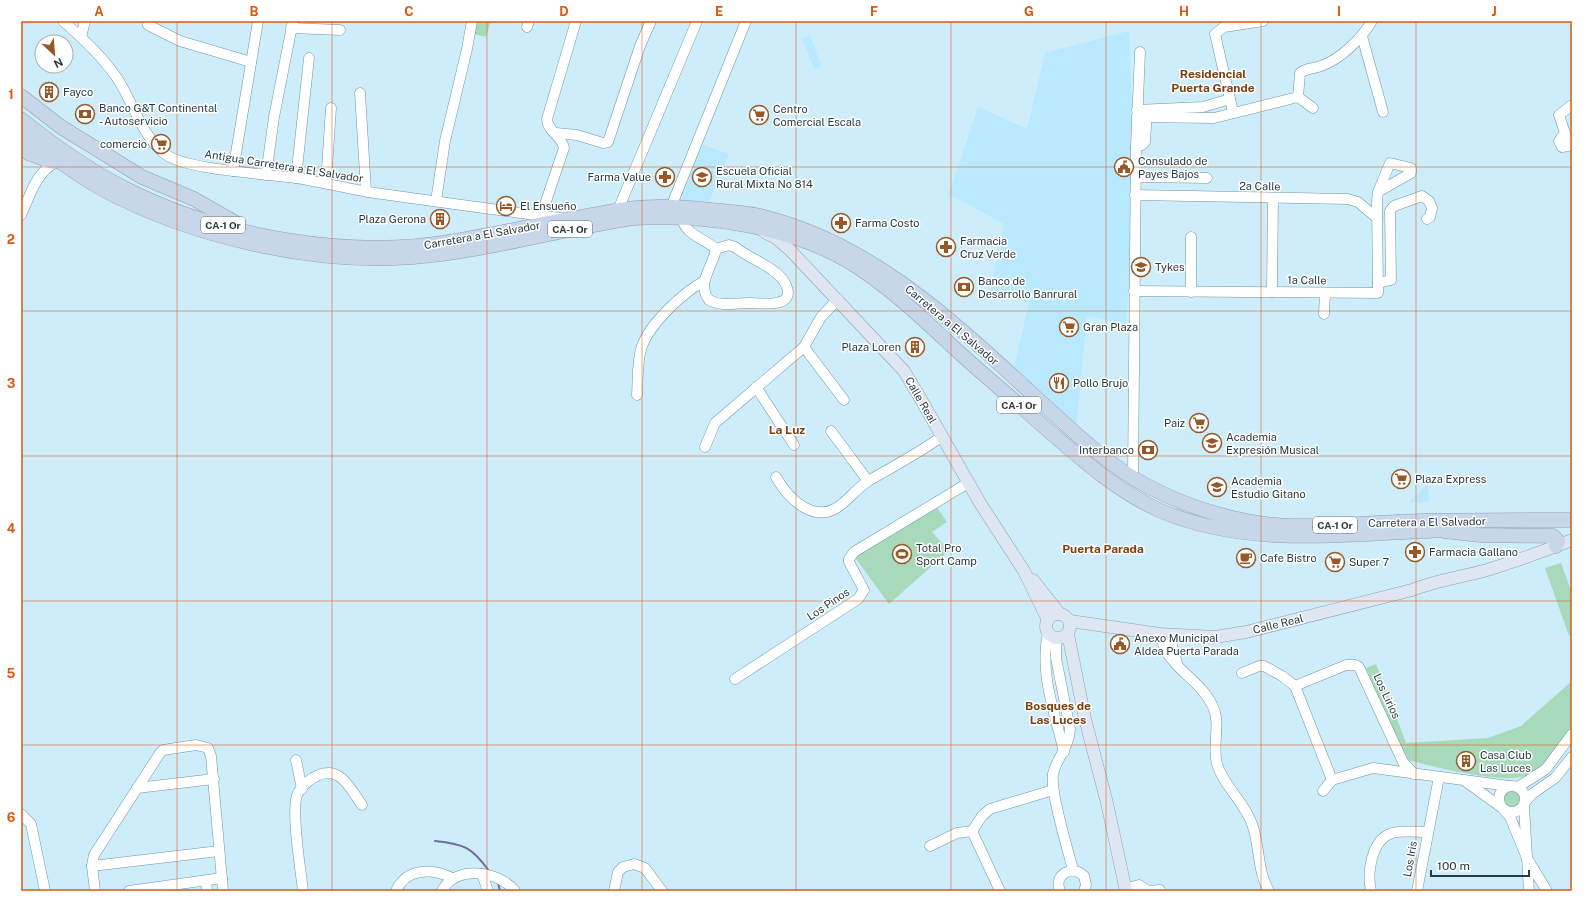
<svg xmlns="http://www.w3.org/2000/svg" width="1593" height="912" font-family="'Public Sans',sans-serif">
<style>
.built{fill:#b8e9fe}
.green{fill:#a7daba}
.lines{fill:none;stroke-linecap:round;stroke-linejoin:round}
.stream{stroke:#706c9c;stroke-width:2}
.minor-casing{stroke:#6f95a5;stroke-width:11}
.major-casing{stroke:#909fae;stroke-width:13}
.highway-casing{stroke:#909fae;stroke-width:15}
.minor{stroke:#fff;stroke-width:10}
.major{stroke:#dee6f2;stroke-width:12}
.highway{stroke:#c8d6ea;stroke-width:14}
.grid{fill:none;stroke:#de570f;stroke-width:1;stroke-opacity:0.55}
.labels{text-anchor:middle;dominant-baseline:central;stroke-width:3;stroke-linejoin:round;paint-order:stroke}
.shield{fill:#fff;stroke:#697579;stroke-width:1}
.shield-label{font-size:10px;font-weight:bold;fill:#293a40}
.poi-label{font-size:11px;fill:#293a40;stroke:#fff;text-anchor:start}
.street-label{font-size:11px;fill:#293a40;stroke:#fff}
.neighbourhood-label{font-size:12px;font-weight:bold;fill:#7a400e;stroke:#fff}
.neatline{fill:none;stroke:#de570f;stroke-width:1.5}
.grid-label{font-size:13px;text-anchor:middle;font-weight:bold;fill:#de570f}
</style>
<rect width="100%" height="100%" fill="#cdedfb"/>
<g class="built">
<path d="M1129,31L1135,195L1126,324L1087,316L1076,428L1013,373L1029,302L990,293L1004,224L949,194L978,107L1027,129L1045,53Z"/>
<path d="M810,35L821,66L814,69L802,38Z"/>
<path d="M698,143L729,154L709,202L676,200Z"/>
<path d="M1428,484L1429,502H1409Z"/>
</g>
<g class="green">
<path d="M478,21H491L486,37L474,34Z"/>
<path d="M936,506L947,522L932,532L949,551L889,604L854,556Z"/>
<path d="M1561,563L1572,593V635L1569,636L1545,568Z"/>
<path d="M1376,664L1406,743L1488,738L1521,726L1572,681C1572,691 1574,719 1572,727C1566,743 1538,774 1520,777C1496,782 1431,767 1406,759L1398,746L1366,668Z"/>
<circle cx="1512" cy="799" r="10"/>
</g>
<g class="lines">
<g class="stream">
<path d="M435,841C464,844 472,847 489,871"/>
<path d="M498,883L500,891"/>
</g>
<g class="minor-casing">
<g id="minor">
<path d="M63,21C82,38 102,56 117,78C133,102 141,135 165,154C186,170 268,174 297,178C321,182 345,188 368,192C432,201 496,210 560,218"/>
<path d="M148,25L180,41L251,62"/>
<path d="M527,27L529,21"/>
<path d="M291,28L340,30"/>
<path d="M1362,36L1383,112"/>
<path d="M81,37L85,21"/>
<path d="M360,93L366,191"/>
<path d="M1298,97L1300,73C1306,68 1313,69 1321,66C1341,59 1361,39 1372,21"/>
<path d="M1298,97L1313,108"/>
<path d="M1137,110L1203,107L1230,99"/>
<path d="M1233,112L1215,34L1224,27L1263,21"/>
<path d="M1137,117L1214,118L1298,97"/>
<path d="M556,133L577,135L603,143L608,142L640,46L651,21"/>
<path d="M1565,133L1559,141L1562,147L1568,146L1569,140L1565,133L1559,115L1572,105"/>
<path d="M1136,147L1142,145L1145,142L1147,111"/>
<path d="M233,171L258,21"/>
<path d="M266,175L274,117L293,21"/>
<path d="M1136,177L1207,178"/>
<path d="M296,178L309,58"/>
<path d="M326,183L331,108"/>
<path d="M1135,195L1348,199L1358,202L1377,218"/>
<path d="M436,201L445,141L467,49L472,21"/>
<path d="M671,207L746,21"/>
<path d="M618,210L697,21"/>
<path d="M21,215C30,196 36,172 55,163"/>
<path d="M682,218C685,235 704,238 716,249C713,267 696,283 709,300C722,307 735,303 749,303C759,303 797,309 786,285C779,268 749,259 735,247L729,245L716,249"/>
<path d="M537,221L541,216L564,148C562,136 547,131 547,119L576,21"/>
<path d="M1191,237V292"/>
<path d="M1378,283L1391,280L1390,211L1394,206L1422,196L1429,201L1432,208L1430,217L1427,219"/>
<path d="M1134,291L1378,293L1377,201L1378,192L1411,173V168L1390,163L1378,192"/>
<path d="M1272,292L1273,198"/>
<path d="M1324,314L1325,293"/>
<path d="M804,347L844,400"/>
<path d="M756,387L794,445"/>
<path d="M637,395C638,380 637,360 642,346C651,322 683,293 704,281"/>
<path d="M831,431L868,481"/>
<path d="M705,447L715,423L804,347L821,317L838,299"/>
<path d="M776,477C789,500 816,526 842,504C852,496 859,486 870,480C894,466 919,453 941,437"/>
<path d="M1133,477L1136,147L1140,52"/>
<path d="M1048,633C1039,673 1055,713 1064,752"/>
<path d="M1160,634C1161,639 1163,644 1165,649C1176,671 1203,683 1213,707C1221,724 1212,745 1217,764C1224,787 1244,801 1252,824C1260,845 1257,871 1269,891"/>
<path d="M1169,635L1177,663"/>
<path d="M1056,638V658L1070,729C1069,748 1057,757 1053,774C1050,792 1068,850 1073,870"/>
<path d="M1242,673L1259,666H1264L1282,676L1295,686L1332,780"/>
<path d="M735,679L858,599L864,590L849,562V559L854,552L968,483"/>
<path d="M1295,686L1346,665H1355L1359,667L1403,762L1414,774"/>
<path d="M296,760L302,789"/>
<path d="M1465,781L1501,807"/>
<circle cx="1512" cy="799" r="13"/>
<path d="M1518,787L1546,769L1572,734"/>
<path d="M137,788L214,779"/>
<path d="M1323,791L1332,780L1373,768L1509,786"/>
<path d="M1526,801L1532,794L1555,778L1572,757"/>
<path d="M1524,806L1529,891"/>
<path d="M1504,810L1510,817L1527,858L1547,891"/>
<path d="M21,814L31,824L45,891"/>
<path d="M972,831L1000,891"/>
<path d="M930,846L957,833L972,831L982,816L990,809L1053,790"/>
<path d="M92,866L219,851"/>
<path d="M482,874L488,891"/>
<path d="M206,881L207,891"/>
<path d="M1125,889L1139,885L1148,891L1160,890"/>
<path d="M95,891L92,866L94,855L160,753L163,750L196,745L208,748L211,756L223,891"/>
<path d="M129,891L222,878"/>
<path d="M303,891C301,872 290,807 298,793C303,785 311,778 319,775C341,766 351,790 362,805"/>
<path d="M396,891C406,868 432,868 452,878"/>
<path d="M442,891C455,865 498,870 515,891"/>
<path d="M614,891L618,872L623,867L634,864L645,868L662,891"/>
<path d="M1060,891C1053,875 1072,864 1084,876L1086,885L1084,891"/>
<path d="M1371,891C1367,873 1371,840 1392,833C1403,830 1417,832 1427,832"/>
<path d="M1417,891L1439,777"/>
</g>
</g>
<g class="major-casing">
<g id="major">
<path d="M764,232L776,238L790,250L904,371L919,396L980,503L1024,571L1048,620"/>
<path d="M1033,580L1059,613"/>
<circle cx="1058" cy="626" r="12"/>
<path d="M1070,621L1160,634L1215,637L1246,632L1412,590C1437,580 1462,577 1487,570C1516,561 1544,551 1572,540"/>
<path d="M1068,634L1085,719L1107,803L1126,891"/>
</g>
</g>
<g class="highway-casing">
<g id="highway">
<path d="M21,96L61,127L142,177L194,199L238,224"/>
<path d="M21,119C54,146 89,170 126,189C221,237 351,260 455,241C494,234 532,226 571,219C599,214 627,207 655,207C677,206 700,209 722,211C736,213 750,213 764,217C876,245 959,327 1042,403C1075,433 1108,465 1147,486C1191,509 1244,525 1293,526C1335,527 1378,522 1420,521C1471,520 1521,520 1572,520"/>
<path d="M21,134C48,153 75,174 104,190C193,237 313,265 413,257C487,251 560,229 633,218C703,214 786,225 848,261C886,284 919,315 951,345C981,373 1012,398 1042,425C1079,457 1116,491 1161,511C1254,550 1356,532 1454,530"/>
<path d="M21,147L30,154L53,162"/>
<path d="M1444,531L1480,535L1553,536L1558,541L1556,546"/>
</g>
</g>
<use href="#minor" class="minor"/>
<use href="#major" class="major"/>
<use href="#highway" class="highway"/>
</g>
<path class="grid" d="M177,21V891M332,21V891M487,21V891M642,21V891M796,21V891M951,21V891M1106,21V891M1261,21V891M1416,21V891M21,167H1572M21,311H1572M21,456H1572M21,601H1572M21,745H1572"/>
<defs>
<g id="building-ring" transform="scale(1)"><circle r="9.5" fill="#fff" stroke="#995725" stroke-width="1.5"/><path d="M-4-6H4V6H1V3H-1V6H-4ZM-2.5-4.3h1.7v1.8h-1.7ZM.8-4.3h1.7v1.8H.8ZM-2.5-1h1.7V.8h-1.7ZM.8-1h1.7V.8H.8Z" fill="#995725"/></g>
<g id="bank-ring" transform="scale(1)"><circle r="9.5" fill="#fff" stroke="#995725" stroke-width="1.5"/><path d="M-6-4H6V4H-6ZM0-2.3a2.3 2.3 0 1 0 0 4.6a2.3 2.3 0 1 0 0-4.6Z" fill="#995725"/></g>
<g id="supermarket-ring" transform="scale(1)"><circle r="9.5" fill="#fff" stroke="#995725" stroke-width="1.5"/><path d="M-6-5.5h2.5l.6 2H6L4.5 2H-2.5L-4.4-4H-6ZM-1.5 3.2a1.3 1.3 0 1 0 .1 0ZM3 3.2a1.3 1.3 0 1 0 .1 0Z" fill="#995725"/></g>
<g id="civic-ring" transform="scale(1)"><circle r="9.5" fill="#fff" stroke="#995725" stroke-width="1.5"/><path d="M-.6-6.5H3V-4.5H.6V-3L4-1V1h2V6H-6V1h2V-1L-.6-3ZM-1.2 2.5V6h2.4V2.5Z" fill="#995725"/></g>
<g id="pharmacy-ring" transform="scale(1)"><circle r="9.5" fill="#fff" stroke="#995725" stroke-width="1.5"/><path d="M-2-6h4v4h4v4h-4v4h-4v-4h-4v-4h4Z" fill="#995725"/></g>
<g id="school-ring" transform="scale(1)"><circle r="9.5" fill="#fff" stroke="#995725" stroke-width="1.5"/><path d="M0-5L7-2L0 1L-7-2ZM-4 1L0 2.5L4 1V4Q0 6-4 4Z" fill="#995725"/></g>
<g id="hotel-ring" transform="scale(1)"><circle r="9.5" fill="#fff" stroke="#995725" stroke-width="1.5"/><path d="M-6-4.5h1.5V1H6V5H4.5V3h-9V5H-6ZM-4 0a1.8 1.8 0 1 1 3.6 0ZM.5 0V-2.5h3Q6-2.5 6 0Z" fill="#995725"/></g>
<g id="restaurant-ring" transform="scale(1)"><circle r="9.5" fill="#fff" stroke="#995725" stroke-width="1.5"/><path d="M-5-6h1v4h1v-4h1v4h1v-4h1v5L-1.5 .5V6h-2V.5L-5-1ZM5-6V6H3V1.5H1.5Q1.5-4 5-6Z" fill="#995725"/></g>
<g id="stadium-ring" transform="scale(1)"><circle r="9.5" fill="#fff" stroke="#995725" stroke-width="1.5"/><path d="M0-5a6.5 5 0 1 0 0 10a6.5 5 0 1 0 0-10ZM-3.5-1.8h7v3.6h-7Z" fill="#995725"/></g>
<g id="cafe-ring" transform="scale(1)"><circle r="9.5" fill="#fff" stroke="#995725" stroke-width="1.5"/><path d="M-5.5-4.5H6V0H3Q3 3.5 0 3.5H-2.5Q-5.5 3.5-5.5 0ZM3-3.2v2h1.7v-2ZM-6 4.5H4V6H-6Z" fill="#995725"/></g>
</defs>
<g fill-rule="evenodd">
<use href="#building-ring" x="49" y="92"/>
<use href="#bank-ring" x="85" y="114"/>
<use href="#supermarket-ring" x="759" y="115"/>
<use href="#supermarket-ring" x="161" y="144"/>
<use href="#civic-ring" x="1124" y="167"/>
<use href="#pharmacy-ring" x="665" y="177"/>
<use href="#school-ring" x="702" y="177"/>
<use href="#hotel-ring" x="506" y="206"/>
<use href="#building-ring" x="440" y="219"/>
<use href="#pharmacy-ring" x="841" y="223"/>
<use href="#pharmacy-ring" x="946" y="247"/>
<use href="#school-ring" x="1141" y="267"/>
<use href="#bank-ring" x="964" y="287"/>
<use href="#supermarket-ring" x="1069" y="327"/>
<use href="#building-ring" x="915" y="347"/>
<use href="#restaurant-ring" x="1059" y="383"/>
<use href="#supermarket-ring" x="1199" y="423"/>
<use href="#school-ring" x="1212" y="443"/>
<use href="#bank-ring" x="1148" y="450"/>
<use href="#supermarket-ring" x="1401" y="479"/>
<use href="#school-ring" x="1217" y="487"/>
<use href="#pharmacy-ring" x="1415" y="552"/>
<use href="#stadium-ring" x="902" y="554"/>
<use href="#cafe-ring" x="1246" y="558"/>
<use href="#supermarket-ring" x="1335" y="562"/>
<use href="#civic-ring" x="1120" y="644"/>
<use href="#building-ring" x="1466" y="761"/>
</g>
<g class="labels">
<g class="shield">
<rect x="201" y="217" width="44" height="16" rx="3"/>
<rect x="548" y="221" width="44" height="16" rx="3"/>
<rect x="997" y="397" width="44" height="16" rx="3"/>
<rect x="1313" y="517" width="44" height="16" rx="3"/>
</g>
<g class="shield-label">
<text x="223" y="225">CA-1 Or</text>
<text x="570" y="229">CA-1 Or</text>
<text x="1019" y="405">CA-1 Or</text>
<text x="1335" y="525">CA-1 Or</text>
</g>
<g class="poi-label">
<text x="63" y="92">Fayco</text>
<text x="99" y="108">Banco G&amp;T Continental<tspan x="99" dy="13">- Autoservicio</tspan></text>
<text x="773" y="109">Centro<tspan x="773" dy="13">Comercial Escala</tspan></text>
<text x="147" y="144" text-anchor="end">comercio</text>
<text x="1138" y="161">Consulado de<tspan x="1138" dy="13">Payes Bajos</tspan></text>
<text x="716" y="171">Escuela Oficial<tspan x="716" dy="13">Rural Mixta No 814</tspan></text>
<text x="651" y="177" text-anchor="end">Farma Value</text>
<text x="520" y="206">El Ensueño</text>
<text x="426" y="219" text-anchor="end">Plaza Gerona</text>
<text x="855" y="223">Farma Costo</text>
<text x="960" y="241">Farmacia<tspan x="960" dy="13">Cruz Verde</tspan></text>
<text x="1155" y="267">Tykes</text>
<text x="978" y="281">Banco de<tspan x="978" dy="13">Desarrollo Banrural</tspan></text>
<text x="1083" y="327">Gran Plaza</text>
<text x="901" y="347" text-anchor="end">Plaza Loren</text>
<text x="1073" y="383">Pollo Brujo</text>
<text x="1185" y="423" text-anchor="end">Paiz</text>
<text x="1226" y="437">Academia<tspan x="1226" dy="13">Expresión Musical</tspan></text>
<text x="1134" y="450" text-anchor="end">Interbanco</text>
<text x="1415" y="479">Plaza Express</text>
<text x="1231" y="481">Academia<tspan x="1231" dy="13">Estudio Gitano</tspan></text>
<text x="916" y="548">Total Pro<tspan x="916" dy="13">Sport Camp</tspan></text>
<text x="1429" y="552">Farmacia Gallano</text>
<text x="1260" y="558">Cafe Bistro</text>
<text x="1349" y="562">Super 7</text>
<text x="1134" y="638">Anexo Municipal<tspan x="1134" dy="13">Aldea Puerta Parada</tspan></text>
<text x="1480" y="755">Casa Club<tspan x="1480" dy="13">Las Luces</tspan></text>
</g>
<g class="street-label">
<text transform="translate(284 166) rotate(9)">Antigua Carretera a El Salvador</text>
<text transform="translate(1260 186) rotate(1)">2a Calle</text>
<text transform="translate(482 235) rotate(-10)">Carretera a El Salvador</text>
<text transform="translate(1307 280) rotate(1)">1a Calle</text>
<text transform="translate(952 325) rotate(40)">Carretera a El Salvador</text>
<text transform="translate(921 400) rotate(60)">Calle Real</text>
<text transform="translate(1427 522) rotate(-1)">Carretera a El Salvador</text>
<text transform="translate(828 604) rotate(-34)">Los Pinos</text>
<text transform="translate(1278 624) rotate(-14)">Calle Real</text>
<text transform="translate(1387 696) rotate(65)">Los Lirios</text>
<text transform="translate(1410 859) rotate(-80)">Los Iris</text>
</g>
<g class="neighbourhood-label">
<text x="1213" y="74">Residencial<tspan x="1213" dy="14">Puerta Grande</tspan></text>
<text x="787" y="430">La Luz</text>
<text x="1103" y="549">Puerta Parada</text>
<text x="1058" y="706">Bosques de<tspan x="1058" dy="14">Las Luces</tspan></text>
</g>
</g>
<rect width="1593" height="912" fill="none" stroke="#ffffff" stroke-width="44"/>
<g transform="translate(54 54) rotate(154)"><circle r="19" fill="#ffffff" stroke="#a9b0b3"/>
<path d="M0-3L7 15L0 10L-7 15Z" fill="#995725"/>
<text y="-6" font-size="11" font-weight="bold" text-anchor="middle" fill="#293a40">N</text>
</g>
<path d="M1431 870v6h98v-6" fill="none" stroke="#293a40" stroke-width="2"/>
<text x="1437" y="870" font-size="12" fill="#293a40" stroke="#ffffff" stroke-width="3" paint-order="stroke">100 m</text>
<rect x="22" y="22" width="1549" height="868" class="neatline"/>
<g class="grid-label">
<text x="99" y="16">A</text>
<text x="254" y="16">B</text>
<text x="409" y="16">C</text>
<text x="564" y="16">D</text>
<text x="719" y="16">E</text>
<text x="874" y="16">F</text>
<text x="1029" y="16">G</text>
<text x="1184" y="16">H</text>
<text x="1339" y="16">I</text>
<text x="1494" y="16">J</text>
<text x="11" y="99">1</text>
<text x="11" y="244">2</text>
<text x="11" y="388">3</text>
<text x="11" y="533">4</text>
<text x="11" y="678">5</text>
<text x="11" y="822">6</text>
</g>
</svg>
